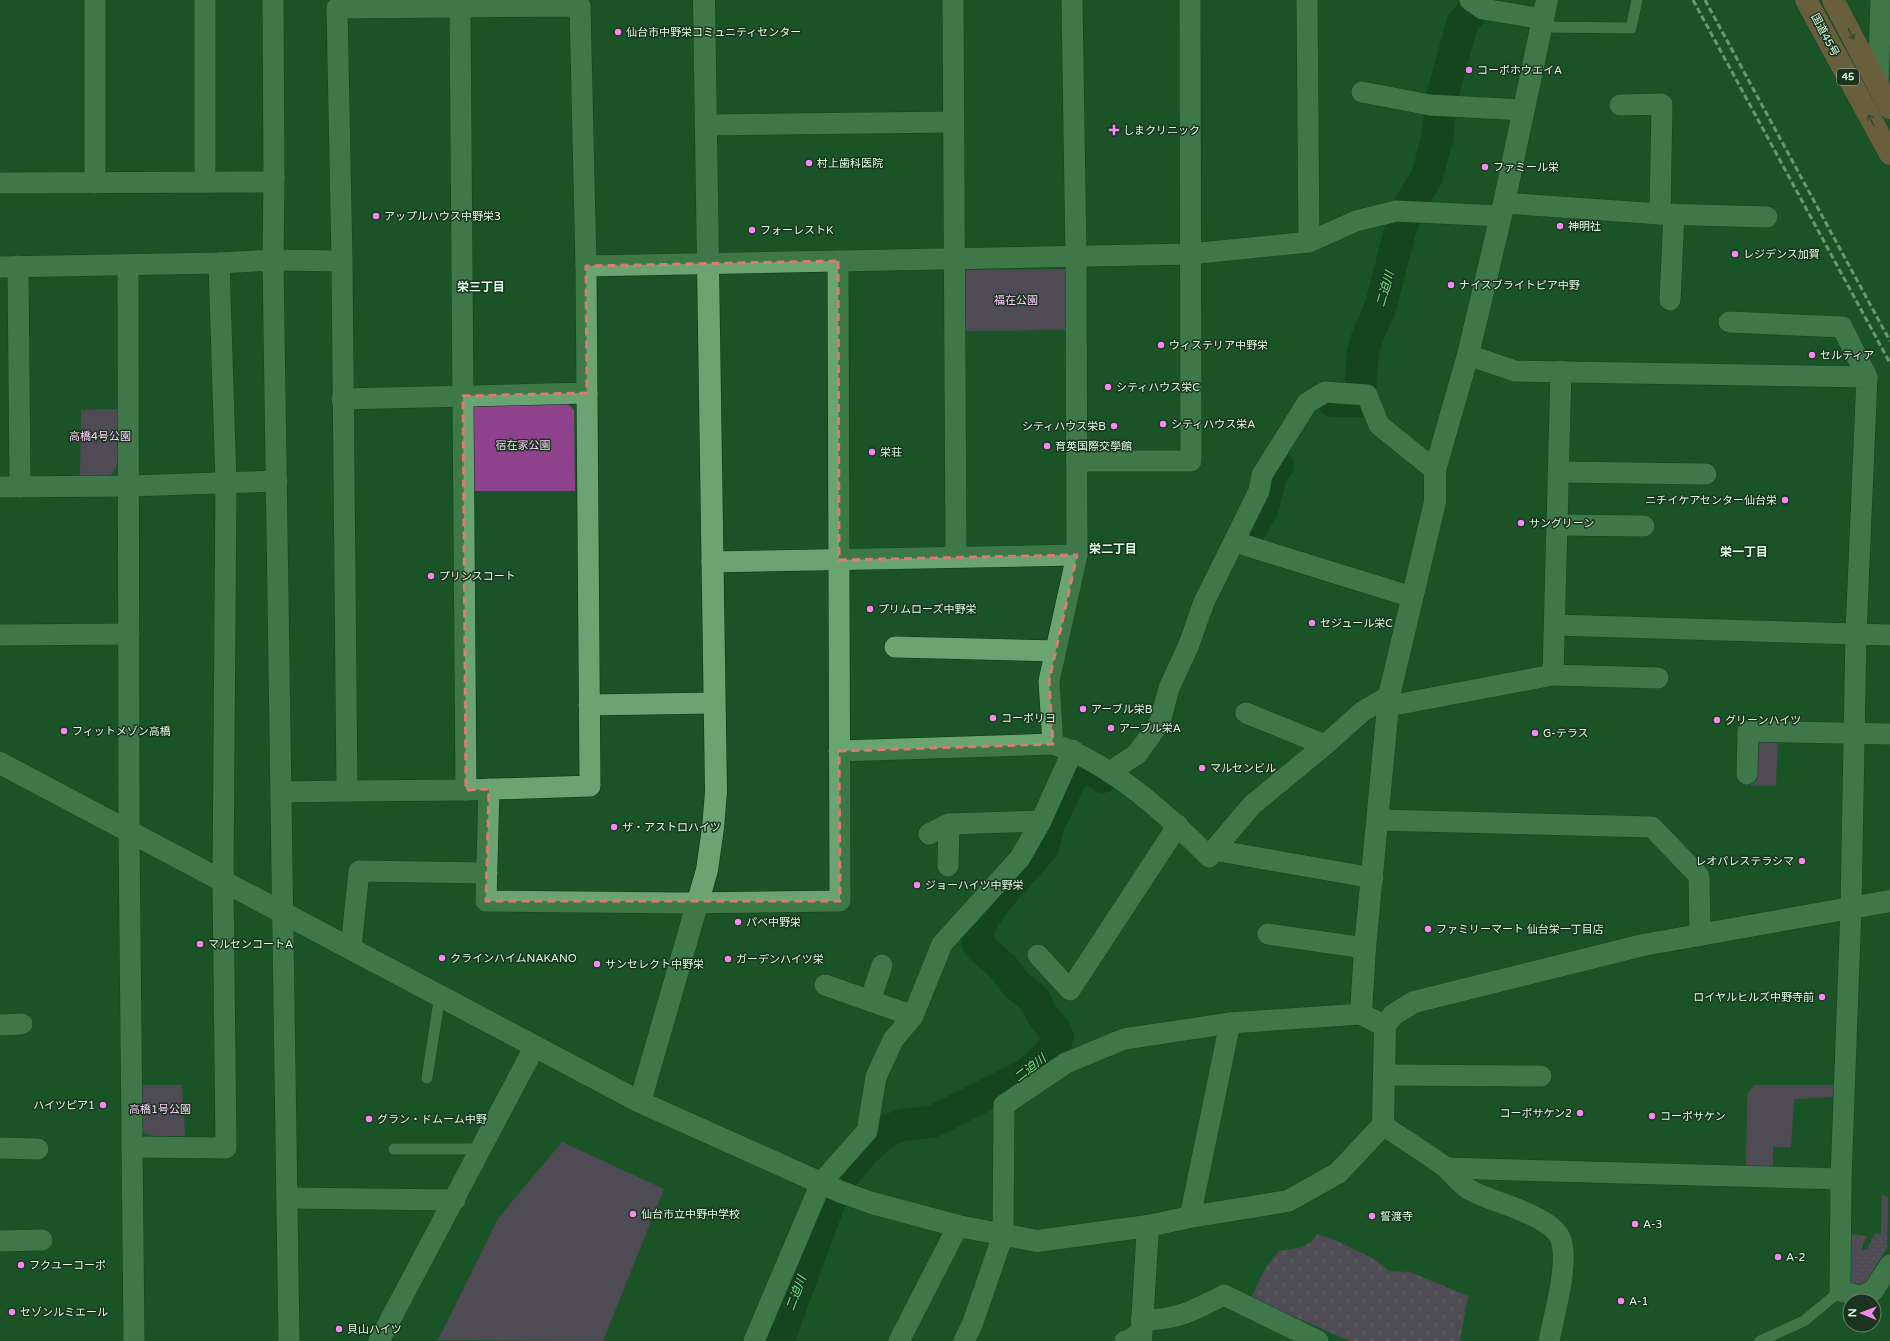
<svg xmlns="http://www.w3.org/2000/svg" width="1890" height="1341" font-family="'Varela Round','Noto Sans JP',sans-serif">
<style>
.grass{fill:url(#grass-dots)}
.cemetery{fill:url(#cemetery-stones)}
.park{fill:#8e428c}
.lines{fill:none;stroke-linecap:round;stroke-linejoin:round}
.river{stroke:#103318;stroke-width:32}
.service-casing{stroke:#093615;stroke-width:12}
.minor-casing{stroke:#093615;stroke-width:22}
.tertiary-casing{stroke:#093615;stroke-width:23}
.trunk-casing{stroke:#093615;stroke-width:23}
.service{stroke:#6aa473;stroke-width:11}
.minor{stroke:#6aa473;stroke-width:21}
.tertiary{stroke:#6aa473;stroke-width:22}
.trunk{stroke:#cb6e5a;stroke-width:22}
.rail{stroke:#c7e9cc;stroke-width:3;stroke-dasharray:6 3;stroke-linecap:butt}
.oneway{stroke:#504531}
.marked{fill:none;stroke:#d97d72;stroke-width:3;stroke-dasharray:8 5;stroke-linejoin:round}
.poi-dot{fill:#f489f1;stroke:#1b331f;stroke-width:1.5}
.labels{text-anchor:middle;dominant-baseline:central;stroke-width:3;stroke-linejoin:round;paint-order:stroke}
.shield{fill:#1b331f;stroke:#a4c0a7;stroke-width:1}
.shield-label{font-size:10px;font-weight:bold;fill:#defce1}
.poi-label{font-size:11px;fill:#defce1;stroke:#1b331f;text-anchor:start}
.street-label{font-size:11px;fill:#defce1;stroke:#1b331f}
.park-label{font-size:11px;fill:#fed0fb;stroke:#1b331f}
.neighbourhood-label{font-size:12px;font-weight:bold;fill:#defce1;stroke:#1b331f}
.water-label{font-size:12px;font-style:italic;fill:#67ee84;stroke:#1b331f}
</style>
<defs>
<pattern id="grass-dots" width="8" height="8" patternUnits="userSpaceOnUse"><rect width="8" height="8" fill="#8e428c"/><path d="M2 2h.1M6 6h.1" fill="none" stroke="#9d5e9c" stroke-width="1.8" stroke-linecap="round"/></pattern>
<pattern id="cemetery-stones" width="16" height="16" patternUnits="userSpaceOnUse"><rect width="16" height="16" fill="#8e428c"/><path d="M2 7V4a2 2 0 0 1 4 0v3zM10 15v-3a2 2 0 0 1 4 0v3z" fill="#9d5e9c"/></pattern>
</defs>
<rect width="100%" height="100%" fill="#195327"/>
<path class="grass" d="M1882,1194L1888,1198L1887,1248L1861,1289L1846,1288L1844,1233L1867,1236L1861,1250H1867L1875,1233L1881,1235Z"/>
<path class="cemetery" d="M1317,1234L1335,1240L1376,1260L1389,1271L1410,1272L1468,1296L1460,1341H1350L1251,1298L1267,1265L1279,1251C1295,1248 1309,1249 1317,1234Z"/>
<g class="park">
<path d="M1068,269L1067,330L964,331V270Z"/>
<path d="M563,399L574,410L575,491H472L470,410L481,400Z"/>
<path d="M118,409C118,423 125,471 108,476C101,479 89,477 80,477L81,410Z"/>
<path d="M1778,737L1776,786H1751L1753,741Z"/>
<path d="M136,1085H182L185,1136H155L138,1132Z"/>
<path d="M1754,1085H1835L1834,1097L1794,1099L1791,1147H1773V1173H1746L1747,1094Z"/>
<path d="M562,1142L664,1189L603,1341L438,1340L499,1217Z"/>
</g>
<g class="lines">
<g class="river">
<path d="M1333,401H1361L1360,388L1363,352L1367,338L1381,305L1401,227L1410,204L1427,177L1437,139L1442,97L1462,24L1482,0"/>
<path d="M1248,534L1263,508L1271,476L1278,465"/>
<path d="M778,1341L830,1201L841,1178L865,1150L885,1132L902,1125L932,1122L1021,1077L1030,1072L1045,1058L1053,1049L1058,1037L1054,1029L1042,1015L1035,1000L1016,984L1003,967L980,947L977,943V935L982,921L995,902L1043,847L1048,827L1074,772L1084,768L1095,771L1103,777"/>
</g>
<g class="service-casing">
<g id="service">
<path d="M1541,27L1631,28L1637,0"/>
<path d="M427,1078L440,995"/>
<path d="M394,1149H481"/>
<path d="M1760,1341L1804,1321L1840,1291"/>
</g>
</g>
<g class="minor-casing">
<g id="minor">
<path d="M95,0V183"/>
<path d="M273,0L274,178L273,260L289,1341"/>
<path d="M953,0L956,557"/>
<path d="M1072,0L1076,257L1077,555L1049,681L1053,744C1110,762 1168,815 1209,857L1214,850L1373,878"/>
<path d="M1307,0L1309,242"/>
<path d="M1470,0L1483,9L1543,19"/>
<path d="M580,6L586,266L590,786L466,790L347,791L342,261L337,8Z"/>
<path d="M460,7L466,790"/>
<path d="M1878,86L1881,0"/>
<path d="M1362,92L1430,105L1524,110"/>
<path d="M1620,105L1662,104L1660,214"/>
<path d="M705,125L953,122"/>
<path d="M205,182V0"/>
<path d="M0,183L266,182L274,178"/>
<path d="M1504,203L1660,214L1767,217"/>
<path d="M128,265L129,831L134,1341"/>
<path d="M18,266L20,487"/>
<path d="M586,266L1190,254L1309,242L1356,221L1396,211L1500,216"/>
<path d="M0,267L219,263L273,260L342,261"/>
<path d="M1670,300L1674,214"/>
<path d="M1729,322L1842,327L1867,377"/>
<path d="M1468,355L1515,371L1867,377L1856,633L1851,907L1841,1179L1840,1291L1860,1296L1873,1291L1890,1265"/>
<path d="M1561,371L1553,675L1658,678"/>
<path d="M342,399L587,393"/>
<path d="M1077,461H1191L1190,0"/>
<path d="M1559,472L1706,474"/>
<path d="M0,487L129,486L277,481"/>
<path d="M1558,525L1644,526"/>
<path d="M1235,542L1412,597"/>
<path d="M712,562L1077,555"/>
<path d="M1555,625L1890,635"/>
<path d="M0,635L129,634"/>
<path d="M895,647L1055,651"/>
<path d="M589,705L714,703"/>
<path d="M1389,706L1553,675"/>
<path d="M1246,713L1325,745"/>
<path d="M839,751L1053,744"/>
<path d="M1110,772L1137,754L1160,722L1169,688L1188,647L1204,602L1259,491L1262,475L1307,403L1325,392L1367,395L1379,425L1435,470"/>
<path d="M1747,774L1748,731L1890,734"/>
<path d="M489,789L486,901L685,903L840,901L838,261"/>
<path d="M281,792L347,791"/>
<path d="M1378,820L1652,827L1699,876L1700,935"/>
<path d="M929,834L949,824L1041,821"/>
<path d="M1214,850L1252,805L1325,745L1363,711L1389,696"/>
<path d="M948,866L949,824"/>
<path d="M1268,934L1365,948"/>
<path d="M351,948L359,871L487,873"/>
<path d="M1038,955L1070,990L1178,825"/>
<path d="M825,985L913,1016"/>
<path d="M870,1001L882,965"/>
<path d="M0,1025L22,1024"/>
<path d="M1385,1075L1541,1076"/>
<path d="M1383,1125C1403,1139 1425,1152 1445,1167C1454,1174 1460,1185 1470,1190C1490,1202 1553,1215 1561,1240C1569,1264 1554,1315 1549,1341"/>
<path d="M132,1147L226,1148L223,881L226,482L219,263"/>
<path d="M0,1148L38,1149"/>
<path d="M1447,1168L1841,1179"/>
<path d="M287,1198L455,1200"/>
<path d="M1190,1217L1230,1023"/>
<path d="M0,1241L42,1240"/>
<path d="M1141,1320C1177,1320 1193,1311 1224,1295L1318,1341"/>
<path d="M379,1341L535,1046"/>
<path d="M754,1341L821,1183L867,1131L876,1077L893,1040L913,1016L942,944L1020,858L1041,821L1073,750"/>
<path d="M899,1341L958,1226"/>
<path d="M964,1341L972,1325L1003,1235L1004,1105L1066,1063L1124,1039L1230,1023L1361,1014"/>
<path d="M1125,1341H1128L1141,1332"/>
</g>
</g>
<g class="tertiary-casing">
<g id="tertiary">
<path d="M0,763L640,1102L841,1192L872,1203L958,1226L1037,1241L1148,1226L1190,1217L1288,1201L1338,1173L1383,1125L1385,1026L1393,1015L1414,1002L1643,945L1890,901"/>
<path d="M1385,1026L1361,1014L1365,948L1389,696L1435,502V470L1468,355L1504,203L1547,0"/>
<path d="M640,1102L707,870L713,828L716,792L704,0"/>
<path d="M1141,1341L1148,1226"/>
</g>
</g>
<g class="trunk-casing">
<g id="trunk">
<path d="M1806,0L1890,154"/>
<path d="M1833,0L1890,108"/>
</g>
</g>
<use href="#service" class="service"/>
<use href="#minor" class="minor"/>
<use href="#tertiary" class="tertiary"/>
<use href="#trunk" class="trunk"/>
<g class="rail">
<path d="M1693,0L1890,363"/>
<path d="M1705,0L1890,341"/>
</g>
</g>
<defs><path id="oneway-shaft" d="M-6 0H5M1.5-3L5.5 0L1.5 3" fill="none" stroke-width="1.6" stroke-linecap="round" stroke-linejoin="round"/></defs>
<g class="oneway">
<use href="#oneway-shaft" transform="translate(1851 34) rotate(62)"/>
<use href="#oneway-shaft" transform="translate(1871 120) rotate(-118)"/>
</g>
<path d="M0 0H1890V1341H0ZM838,261L839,560L1077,555L1049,681L1053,744L839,751L840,901H486L489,789L466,790L463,396L587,393L586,266Z" fill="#195327" fill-opacity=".55" fill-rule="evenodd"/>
<path class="marked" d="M838,261L839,560L1077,555L1049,681L1053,744L839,751L840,901H486L489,789L466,790L463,396L587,393L586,266Z"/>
<g class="poi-dot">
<circle cx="618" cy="32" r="4"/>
<circle cx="1469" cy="70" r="4"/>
<path d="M1112 124h4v4h4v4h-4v4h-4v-4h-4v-4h4z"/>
<circle cx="809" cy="163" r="4"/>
<circle cx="1485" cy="167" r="4"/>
<circle cx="376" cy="216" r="4"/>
<circle cx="1560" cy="226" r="4"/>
<circle cx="752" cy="230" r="4"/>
<circle cx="1735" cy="254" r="4"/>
<circle cx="1451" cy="285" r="4"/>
<circle cx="1161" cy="345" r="4"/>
<circle cx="1812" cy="355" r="4"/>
<circle cx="1108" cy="387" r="4"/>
<circle cx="1163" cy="424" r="4"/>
<circle cx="1114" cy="426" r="4"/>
<circle cx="1047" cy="446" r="4"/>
<circle cx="872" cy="452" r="4"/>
<circle cx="1785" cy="500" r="4"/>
<circle cx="1521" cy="523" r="4"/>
<circle cx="431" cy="576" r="4"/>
<circle cx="870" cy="609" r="4"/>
<circle cx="1312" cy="623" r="4"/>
<circle cx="1083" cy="709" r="4"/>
<circle cx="993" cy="718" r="4"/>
<circle cx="1717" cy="720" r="4"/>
<circle cx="1111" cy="728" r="4"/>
<circle cx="64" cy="731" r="4"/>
<circle cx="1535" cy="733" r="4"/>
<circle cx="1202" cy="768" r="4"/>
<circle cx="614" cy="827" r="4"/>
<circle cx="1802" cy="861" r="4"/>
<circle cx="917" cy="885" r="4"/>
<circle cx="738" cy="922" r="4"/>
<circle cx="1428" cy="929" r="4"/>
<circle cx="200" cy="944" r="4"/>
<circle cx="442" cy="958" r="4"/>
<circle cx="728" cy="959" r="4"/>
<circle cx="597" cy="964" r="4"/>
<circle cx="1822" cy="997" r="4"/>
<circle cx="103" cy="1105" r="4"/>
<circle cx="1580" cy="1113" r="4"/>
<circle cx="1652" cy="1116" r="4"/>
<circle cx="369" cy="1119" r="4"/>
<circle cx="633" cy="1214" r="4"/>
<circle cx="1372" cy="1216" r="4"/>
<circle cx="1635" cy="1224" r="4"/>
<circle cx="1778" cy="1257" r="4"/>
<circle cx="21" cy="1265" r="4"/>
<circle cx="1621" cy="1301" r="4"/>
<circle cx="12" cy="1312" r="4"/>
<circle cx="339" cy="1329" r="4"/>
</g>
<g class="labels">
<rect class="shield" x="1837" y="69" width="22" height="16" rx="3"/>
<g class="shield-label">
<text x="1848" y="77">45</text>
</g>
<g class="poi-label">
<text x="626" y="32">仙台市中野栄コミュニティセンター</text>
<text x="1477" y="70">コーポホウエイA</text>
<text x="1123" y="130">しまクリニック</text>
<text x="817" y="163">村上歯科医院</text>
<text x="1493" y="167">ファミール栄</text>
<text x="384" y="216">アップルハウス中野栄3</text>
<text x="1568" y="226">神明社</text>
<text x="760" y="230">フォーレストK</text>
<text x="1743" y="254">レジデンス加賀</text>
<text x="1459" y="285">ナイスブライトピア中野</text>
<text x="1169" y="345">ウィステリア中野栄</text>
<text x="1820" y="355">セルティア</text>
<text x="1116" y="387">シティハウス栄C</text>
<text x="1171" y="424">シティハウス栄A</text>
<text x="1106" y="426" text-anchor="end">シティハウス栄B</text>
<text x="1055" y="446">育英国際交學館</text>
<text x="880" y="452">栄荘</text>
<text x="1777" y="500" text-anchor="end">ニチイケアセンター仙台栄</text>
<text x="1529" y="523">サングリーン</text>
<text x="439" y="576">プリンスコート</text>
<text x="878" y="609">プリムローズ中野栄</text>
<text x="1320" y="623">セジュール栄C</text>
<text x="1091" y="709">アーブル栄B</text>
<text x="1001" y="718">コーポリヨ</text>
<text x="1725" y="720">グリーンハイツ</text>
<text x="1119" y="728">アーブル栄A</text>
<text x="72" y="731">フィットメゾン高橋</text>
<text x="1543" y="733">G-テラス</text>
<text x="1210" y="768">マルセンビル</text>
<text x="622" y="827">ザ・アストロハイツ</text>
<text x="1794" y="861" text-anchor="end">レオパレステラシマ</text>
<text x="925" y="885">ジョーハイツ中野栄</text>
<text x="746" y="922">パベ中野栄</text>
<text x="1436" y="929">ファミリーマート 仙台栄一丁目店</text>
<text x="208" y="944">マルセンコートA</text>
<text x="450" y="958">クラインハイムNAKANO</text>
<text x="736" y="959">ガーデンハイツ栄</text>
<text x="605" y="964">サンセレクト中野栄</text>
<text x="1814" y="997" text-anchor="end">ロイヤルヒルズ中野寺前</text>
<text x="95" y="1105" text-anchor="end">ハイツピア1</text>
<text x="1572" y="1113" text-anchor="end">コーポサケン2</text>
<text x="1660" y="1116">コーポサケン</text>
<text x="377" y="1119">グラン・ドムーム中野</text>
<text x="641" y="1214">仙台市立中野中学校</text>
<text x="1380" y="1216">誓渡寺</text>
<text x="1643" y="1224">A-3</text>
<text x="1786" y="1257">A-2</text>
<text x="29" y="1265">フクユーコーポ</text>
<text x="1629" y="1301">A-1</text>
<text x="20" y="1312">セゾンルミエール</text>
<text x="347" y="1329">貝山ハイツ</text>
</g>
<g class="street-label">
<text transform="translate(1825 35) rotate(62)">国道45号</text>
</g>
<g class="park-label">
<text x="1016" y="300">福在公園</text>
<text x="100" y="436">高橋4号公園</text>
<text x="523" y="445">宿在家公園</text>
<text x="160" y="1109">高橋1号公園</text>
</g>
<g class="neighbourhood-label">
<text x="481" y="287">栄三丁目</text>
<text x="1113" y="549">栄二丁目</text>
<text x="1744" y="552">栄一丁目</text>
</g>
<g class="water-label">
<text transform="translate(1385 289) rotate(-74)">二迫川</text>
<text transform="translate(1030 1068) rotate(-38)">二迫川</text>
<text transform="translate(796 1293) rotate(-70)">二迫川</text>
</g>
</g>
<g transform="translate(1862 1313) rotate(271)"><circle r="19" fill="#1b331f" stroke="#69836d"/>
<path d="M0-3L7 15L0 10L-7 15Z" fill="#f489f1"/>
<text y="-6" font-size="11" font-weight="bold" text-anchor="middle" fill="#defce1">N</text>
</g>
</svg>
